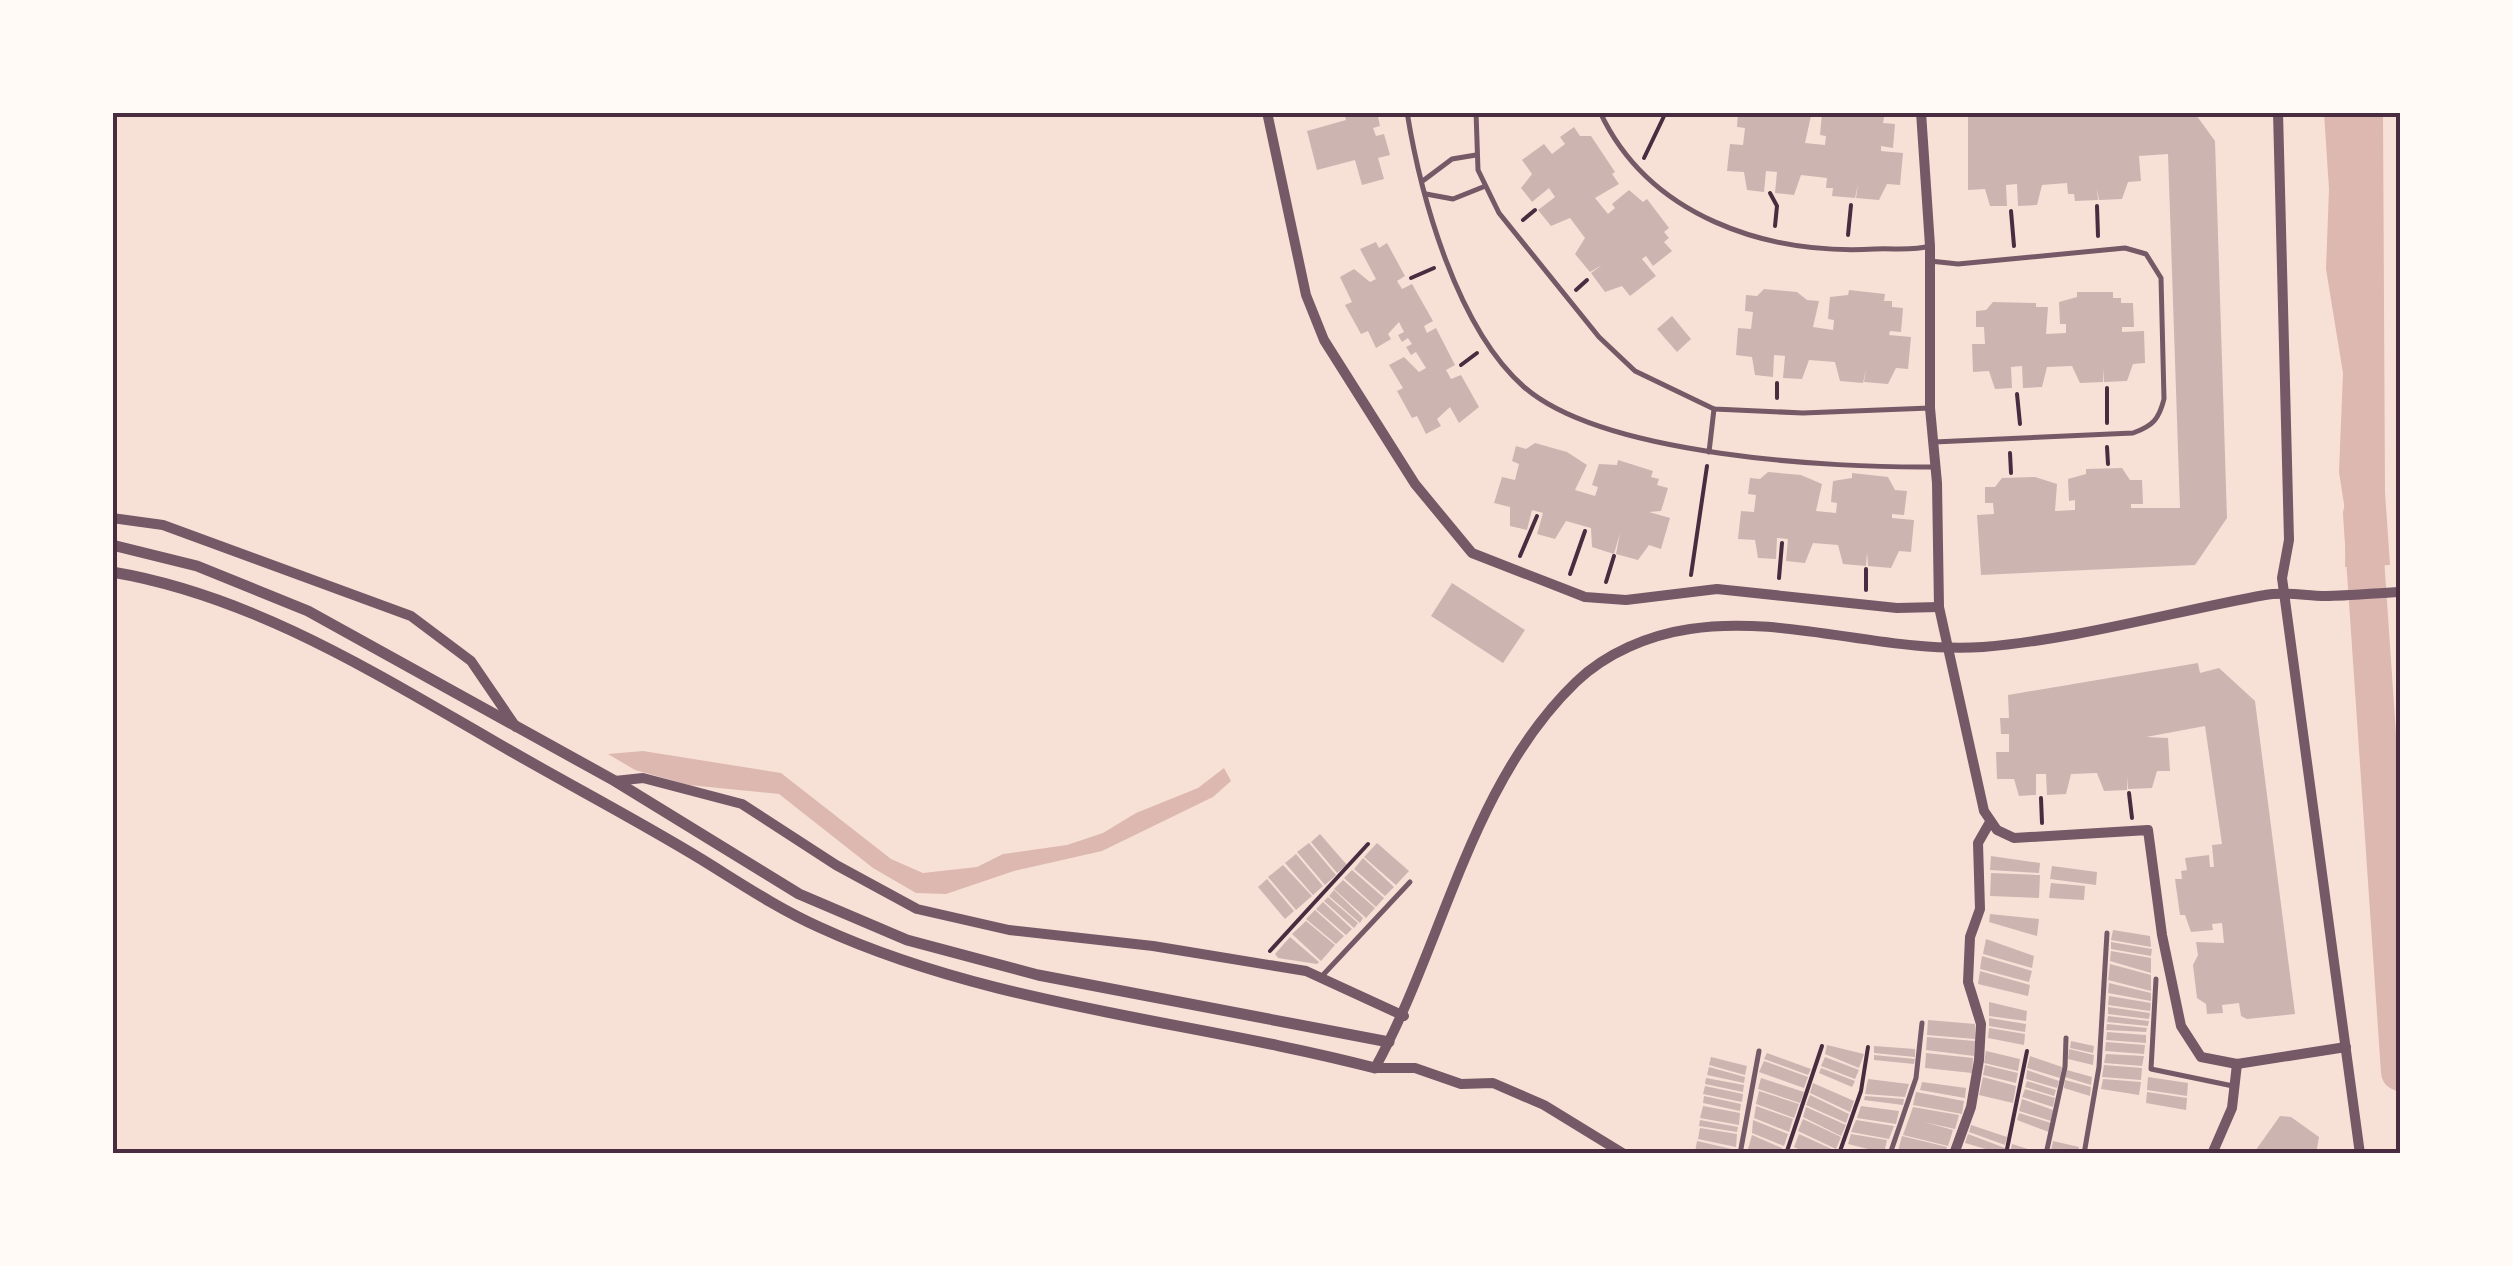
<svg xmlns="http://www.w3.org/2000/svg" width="2513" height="1266" font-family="Poppins,sans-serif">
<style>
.water{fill:#dcb8b0}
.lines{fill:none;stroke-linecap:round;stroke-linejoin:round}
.river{stroke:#dcb8b0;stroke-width:38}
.building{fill:#ccb4b1}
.path{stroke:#4a2c40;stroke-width:4}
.service{stroke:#755966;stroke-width:5}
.minor{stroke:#755966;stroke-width:10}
.tertiary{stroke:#755966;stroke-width:11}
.neatline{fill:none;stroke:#4a2c40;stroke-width:4}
</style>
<rect width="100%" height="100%" fill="#f7e1d7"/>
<g class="water">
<path d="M2324,113H2383L2385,492L2390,565L2345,567L2346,517L2339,472L2343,373L2326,269L2329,189Z"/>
<path d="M643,751L781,773L891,859L923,873L977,867L1003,854L1067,845L1103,833L1136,813L1198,788L1224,768L1231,781L1213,797L1102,851L1014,871L946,894L916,893L873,868L779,794L689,785L635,770L608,754Z"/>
</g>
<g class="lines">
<path class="river" d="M2362,514L2400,1072"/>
</g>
<g class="building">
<path d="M1344,112H1377L1380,126L1373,128L1376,136L1384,134L1390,155L1378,158L1384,179L1362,185L1355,160L1317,170L1307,131L1346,120Z"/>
<path d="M1738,112L1811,116L1805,143L1825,145L1826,136L1820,135L1822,113L1877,112L1884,117L1883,123L1895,124L1893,148L1881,146V151L1903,153L1900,185L1887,184L1879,200L1856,198L1858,184L1855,198L1832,196L1833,188H1826L1827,178L1801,175L1794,195L1775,193L1777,172L1766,171L1764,192L1747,190L1744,172L1727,171L1730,144L1743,145L1745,128L1737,127Z"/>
<path d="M1968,112H2194L2215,141L2227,518L2195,565L1981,575L1977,515L1994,514L1993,503H1985V487H1995L2002,478L2035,477L2057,484L2055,511L2075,510V500L2069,501L2068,479L2086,474V469L2122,468L2130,480H2142L2143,504H2131V508H2180L2168,154L2139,156L2141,181L2128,182L2122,199L2099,200L2097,188L2098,200L2075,201L2074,194H2068L2067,183L2042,185L2037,205L2018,206L2017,184L2006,185L2007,206H1990L1985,189L1968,190Z"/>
<path d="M1574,127L1580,136H1591L1615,172L1612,174L1619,184L1595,198L1608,214L1615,208L1612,204L1629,190L1643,202L1647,199L1669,228L1664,232L1669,238L1664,242L1672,251L1653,266L1646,256L1642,259L1656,276L1630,296L1622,286L1605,292L1591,273L1602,265L1590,272L1575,254L1585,238L1570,218L1551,226L1538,210L1555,197L1549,188L1532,202L1521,188L1532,174L1522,160L1544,144L1552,154L1565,144L1560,137Z"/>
<path d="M1376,242L1379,248L1387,243L1405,276L1397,281L1402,289L1412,284L1433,321L1424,326L1427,333L1436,328L1455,365L1446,370L1451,379L1461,375L1479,407L1459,423L1450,407L1437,419L1441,426L1426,434L1417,416L1412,418L1397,391L1403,388L1389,365L1404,357L1419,372L1426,368L1416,352L1411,355L1406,347L1412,344L1408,338L1402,342L1398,335L1404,332L1399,322L1388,334L1391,339L1376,348L1368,331L1361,334L1345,305L1352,302L1340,277L1354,269L1370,282L1376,279L1360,249Z"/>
<path d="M1764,289L1797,292L1807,300L1819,301L1813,327L1833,330L1834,320L1828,319L1830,297L1848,295L1849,290L1885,294L1884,301H1892V307L1903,308L1901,332L1890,331L1889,335L1911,337L1908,369L1896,368L1888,384L1864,382L1866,369L1863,383L1840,381L1835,362L1809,360L1802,379L1783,378L1785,356L1774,355L1773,377L1755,375L1752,357L1736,355L1738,328L1751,329L1753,312L1745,311L1746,295L1757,296Z"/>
<path d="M2077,292H2113V298H2121V303H2133L2134,327H2122V332L2144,331L2145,363L2133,364L2127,381L2104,382V368L2103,382L2080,383L2072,366L2047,367L2042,387L2023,388L2022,366L2011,367L2012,388L1995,389L1989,371L1973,372L1972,344H1985L1984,327H1976V311L1986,310L1993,302L2036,303V307H2048L2046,334L2066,333V324H2060L2059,302L2077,297Z"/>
<path d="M1672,316L1691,339L1677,352L1657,329Z"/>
<path d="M1535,443L1567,452L1587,465L1575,490L1595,496L1598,487L1592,485L1599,464L1617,465L1618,460L1653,471L1651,477L1659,479L1657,485L1668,488L1661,511L1649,512L1670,518L1661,549L1649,545L1638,560L1616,554L1620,533L1614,554L1592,547L1591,528L1566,521L1555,539L1537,534L1543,513L1532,510L1527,530L1510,526V507L1494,503L1502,477L1515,480L1519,464L1512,461L1516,446L1526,449Z"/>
<path d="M1768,472L1801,475L1822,484L1816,511L1836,513L1837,503L1831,502L1833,481L1852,478V473L1888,477L1895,490L1907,491L1904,515L1892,514V518L1914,520L1911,552L1899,551L1891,568L1868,566L1867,552L1866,566L1843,564L1838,545L1813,543L1805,563L1786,561L1788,539L1777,538L1776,559L1758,558L1755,540L1738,539L1741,511L1754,512L1756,495L1748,494L1750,478L1760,479Z"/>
<path d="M1452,583L1525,630L1503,663L1431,616Z"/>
<path d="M2198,663L2200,673L2219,668L2255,701L2295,1014L2247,1019L2241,1016L2239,1003L2222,1005L2223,1013L2207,1014L2206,1004L2197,998L2193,965L2198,955L2196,942L2224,943L2222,923L2212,924L2213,930L2191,932L2185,915H2180L2175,879H2182L2181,871L2187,870L2185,858L2209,855L2210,867H2214L2212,845L2222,844L2205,726L2146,737L2168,738L2170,771H2157L2152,788L2128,789V776L2127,790L2104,791L2097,773L2071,774L2066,794L2047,795L2046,774H2036V795L2019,796L2014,779H1997L1996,752H2009V734H2001L2000,718H2009L2008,695Z"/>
<path d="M1320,834L1347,865L1337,873L1311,842Z"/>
<path d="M1309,843L1336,875L1325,885L1297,852Z"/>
<path d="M1377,843L1409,871L1396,885L1364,857Z"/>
<path d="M1296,854L1323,886L1313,895L1285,863Z"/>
<path d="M1991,856L2040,863L2039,873L1990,870Z"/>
<path d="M1363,858L1394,887L1385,896L1354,869Z"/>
<path d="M1283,865L1312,896L1296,910L1268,877Z"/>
<path d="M2052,866L2097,872L2096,885L2050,879Z"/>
<path d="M1352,870L1384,898L1376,907L1344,878Z"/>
<path d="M1991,873L2040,875L2039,898L1990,896Z"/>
<path d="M1267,879L1294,911L1285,919L1258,887Z"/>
<path d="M1343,880L1375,908L1366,918L1334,889Z"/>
<path d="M2051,883L2085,886L2084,900L2049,898Z"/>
<path d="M1334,890L1363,918L1360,923L1329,896Z"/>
<path d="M1328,897L1358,923L1354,928L1324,901Z"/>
<path d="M1323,902L1352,929L1346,935L1316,909Z"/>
<path d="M1315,910L1344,936L1336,944L1306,919Z"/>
<path d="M1990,914L2039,919L2037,936L1989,922Z"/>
<path d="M1306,921L1335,945L1321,961L1292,934Z"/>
<path d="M2113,930L2150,936L2151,947L2111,940Z"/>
<path d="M1290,937L1319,962L1317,964L1278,958L1275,954Z"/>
<path d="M1986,939L2034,956L2032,968L1983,954Z"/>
<path d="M2111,942L2152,949L2151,956L2111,949Z"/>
<path d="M2111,951L2151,958V973L2110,961Z"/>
<path d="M1982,956L2032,971L2029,982L1980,969Z"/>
<path d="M2110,964L2151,975V991L2108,980Z"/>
<path d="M1980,971L2030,985L2028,996L1978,984Z"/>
<path d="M2109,983L2151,993V1001L2108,993Z"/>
<path d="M2109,996L2151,1003L2150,1011L2108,1005Z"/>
<path d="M1989,1002L2027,1011L2026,1021L1989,1016Z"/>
<path d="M2108,1007L2150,1013L2149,1019L2108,1014Z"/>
<path d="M2108,1016L2149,1021L2148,1026L2107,1022Z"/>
<path d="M1989,1018L2026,1024L2025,1032L1989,1026Z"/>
<path d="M1928,1020L1975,1024V1039L1927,1035Z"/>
<path d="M2107,1024L2147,1028L2146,1032L2106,1030Z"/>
<path d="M1989,1028L2025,1034L2024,1045L1988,1038Z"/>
<path d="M2107,1032L2146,1035V1043L2106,1040Z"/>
<path d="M1927,1037L1975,1041L1974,1056L1926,1050Z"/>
<path d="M2071,1041L2094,1046L2093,1053L2070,1048Z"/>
<path d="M2106,1042L2145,1045L2144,1054L2105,1051Z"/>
<path d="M1827,1045L1864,1054L1859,1068L1825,1054Z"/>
<path d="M1874,1046L1915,1049V1057L1874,1053Z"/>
<path d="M2069,1049L2094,1055L2093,1065L2068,1059Z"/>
<path d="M1986,1051L2020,1059L2018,1071L1984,1063Z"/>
<path d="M1767,1053L1811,1069L1808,1075L1764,1059Z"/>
<path d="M1926,1053L1973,1058L1972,1073L1925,1068Z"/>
<path d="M2106,1054L2144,1056L2142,1066L2104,1063Z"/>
<path d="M1874,1055L1915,1059L1914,1064L1874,1060Z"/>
<path d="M2030,1056L2062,1067L2060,1078L2027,1068Z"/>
<path d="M1711,1057L1747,1066L1745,1075L1709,1065Z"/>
<path d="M1825,1057L1859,1070L1855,1079L1821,1066Z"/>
<path d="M1764,1061L1808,1077L1804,1088L1759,1072Z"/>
<path d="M1985,1065L2018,1073L2016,1083L1983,1075Z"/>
<path d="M2104,1065L2142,1068L2141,1080L2102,1077Z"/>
<path d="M1709,1067L1745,1077L1744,1083L1707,1075Z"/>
<path d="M1821,1068L1855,1081L1852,1087L1819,1073Z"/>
<path d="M2027,1070L2059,1081L2057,1088L2026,1079Z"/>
<path d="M2067,1070L2092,1077L2091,1085L2065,1077Z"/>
<path d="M1983,1077L2016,1086L2013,1103L1979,1095Z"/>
<path d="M2148,1077L2188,1083L2187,1096L2147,1090Z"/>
<path d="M1706,1078L1744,1085L1743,1092L1705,1084Z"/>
<path d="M1761,1078L1804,1092L1800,1103L1758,1089Z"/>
<path d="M1868,1079L1909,1084L1905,1097L1865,1094Z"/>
<path d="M2103,1079L2141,1082L2139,1095L2101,1089Z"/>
<path d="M2065,1080L2091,1087L2090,1096L2064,1088Z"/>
<path d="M2027,1081L2056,1090L2054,1096L2025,1087Z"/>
<path d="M1922,1082L1966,1088L1965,1098L1920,1090Z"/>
<path d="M1813,1083L1854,1101L1850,1112L1810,1093Z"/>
<path d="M1705,1086L1743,1094L1742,1102L1703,1094Z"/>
<path d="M2025,1089L2055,1098L2053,1107L2022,1097Z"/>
<path d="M1759,1091L1799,1104L1794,1118L1756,1104Z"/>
<path d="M1916,1092L1964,1101L1962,1114L1913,1105Z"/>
<path d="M2147,1092L2187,1098L2186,1110L2146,1103Z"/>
<path d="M1810,1095L1849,1114L1846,1123L1806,1105Z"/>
<path d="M1704,1096L1741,1104L1740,1111L1703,1103Z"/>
<path d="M1865,1096L1904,1099L1903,1105L1864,1100Z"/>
<path d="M2022,1099L2053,1110L2051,1121L2019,1111Z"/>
<path d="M1703,1106L1740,1113L1739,1125L1700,1118Z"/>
<path d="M1756,1106L1793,1119L1789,1132L1754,1118Z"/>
<path d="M1861,1106L1899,1111L1896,1124L1857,1118Z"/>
<path d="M1806,1107L1846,1125L1841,1136L1803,1117Z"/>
<path d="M1913,1107L1959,1115L1955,1129L1924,1122L1953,1130L1948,1146L1903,1135Z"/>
<path d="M2019,1113L2051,1123L2049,1132L2017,1120Z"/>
<path d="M2280,1116L2291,1117L2319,1137L2316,1154H2253Z"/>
<path d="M1803,1119L1841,1137L1836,1149L1798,1131Z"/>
<path d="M1700,1120L1738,1127L1737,1132L1699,1126Z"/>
<path d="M1753,1120L1788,1134L1784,1146L1752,1133Z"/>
<path d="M1856,1120L1894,1126L1889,1139L1851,1132Z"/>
<path d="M1971,1125L2007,1137L2005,1145L1969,1132Z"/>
<path d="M1700,1128L1737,1134L1736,1147L1698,1139Z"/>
<path d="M1799,1134L1834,1150L1833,1154H1808L1794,1147Z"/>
<path d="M1851,1134L1887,1140L1884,1153L1848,1144Z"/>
<path d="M1968,1134L2005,1148L2003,1154L1965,1143Z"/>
<path d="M1752,1135L1782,1148L1780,1154L1748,1149Z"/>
<path d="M1902,1136L1947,1147L1945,1154L1898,1151Z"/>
<path d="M1697,1141L1736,1150V1154L1695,1152Z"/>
<path d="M2053,1141L2079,1147L2078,1154L2051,1150Z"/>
<path d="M2012,1144L2040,1153V1154H2010Z"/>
</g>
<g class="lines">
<g class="path">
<path d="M1644,158L1666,112"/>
<path d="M1770,193L1777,206L1775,226"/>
<path d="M2097,206L2098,236"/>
<path d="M2011,211L2014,246"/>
<path d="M1523,220L1535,210"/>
<path d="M1848,235L1851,205"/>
<path d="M1411,278L1434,268"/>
<path d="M1576,290L1587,280"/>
<path d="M1461,365L1477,353"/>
<path d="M2017,394L2020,424"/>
<path d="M1777,398V383"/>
<path d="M2107,423V388"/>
<path d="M2107,447L2108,464"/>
<path d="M2010,453L2011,473"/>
<path d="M1520,556L1537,516"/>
<path d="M1570,574L1585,531"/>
<path d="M1691,575L1707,466"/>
<path d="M1779,578L1782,543"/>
<path d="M1606,582L1614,556"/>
<path d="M1866,590V569"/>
<path d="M2129,793L2132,818"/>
<path d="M2041,798L2042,823"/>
<path d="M1270,951L1368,844"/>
<path d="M1786,1154L1822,1046"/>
<path d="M1839,1154L1861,1091L1868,1047"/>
<path d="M2006,1154L2027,1051"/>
</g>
<g class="service">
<path d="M1407,112C1421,198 1457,328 1524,387C1603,456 1832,468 1934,467"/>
<path d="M1476,112L1478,170L1499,213L1599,337L1635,371L1714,409L1803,413L1930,408"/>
<path d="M1600,112C1649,217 1767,255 1875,249C1893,248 1913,251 1930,246"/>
<path d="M1424,180L1452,159L1476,155"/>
<path d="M1426,194L1453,199L1483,187"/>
<path d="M1930,261L1958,264L2125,248L2146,254L2161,278L2164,399C2159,419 2153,426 2133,433L1934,442"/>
<path d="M1709,452L1714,409"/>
<path d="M1322,976L1410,882"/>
<path d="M2156,979L2151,1069L2233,1086"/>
<path d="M1740,1154L1759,1051"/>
<path d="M1890,1154L1916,1078L1922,1023"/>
<path d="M2046,1154L2065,1067L2066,1038"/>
<path d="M2084,1154L2099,1067L2107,933"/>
</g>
<g class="minor">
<path d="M1267,112L1306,295L1324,340L1415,484L1472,553L1585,597L1626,600L1717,589L1897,608L1939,607"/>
<path d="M1921,112L1930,246V408L1937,483L1939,607L1984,811L1997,830L2014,838L2148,830L2162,935L2181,1026L2201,1057L2237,1064L2346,1047"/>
<path d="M2278,112L2289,540L2282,578L2360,1154"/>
<path d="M112,518L163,525L411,616L471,661L516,727"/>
<path d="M615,781L643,778L742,804L836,865L917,909L1009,930L1153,946L1306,971L1404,1016"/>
<path d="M1624,1154L1544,1105L1493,1083L1461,1084L1415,1068H1375C1444,943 1470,784 1576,682C1606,653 1649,635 1690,629C1785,614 1886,654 1983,647C2079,639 2171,612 2265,595C2284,591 2306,596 2325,596C2350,596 2375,593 2400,592"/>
<path d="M1954,1154L1971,1107L1979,1060L1981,1024L1968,982L1970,937L1980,909L1978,843L1990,822"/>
<path d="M2212,1154L2232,1108L2237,1064"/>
</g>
<g class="tertiary">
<path d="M112,545L197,566L308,611L615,781L799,894L907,940L1038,975L1389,1042"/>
<path d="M112,572C250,595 372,671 490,739C560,780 632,817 701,859C740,883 777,908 819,927C993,1007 1191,1020 1375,1068"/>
</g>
</g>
<rect width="2513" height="1266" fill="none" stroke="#fffaf5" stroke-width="230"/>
<rect x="115" y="115" width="2283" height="1036" class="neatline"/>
</svg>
